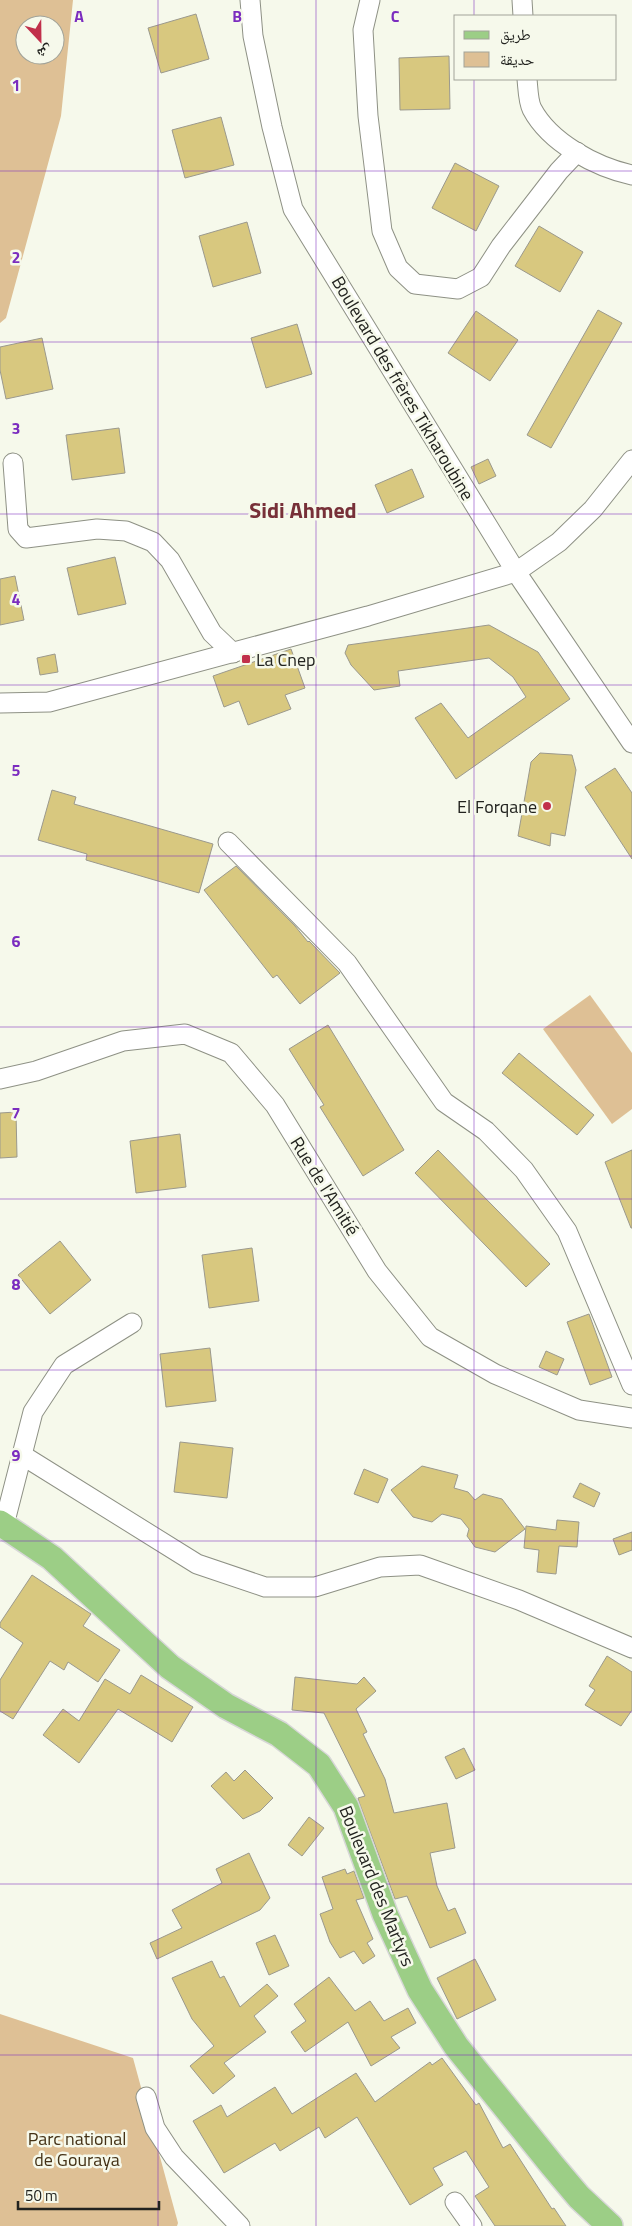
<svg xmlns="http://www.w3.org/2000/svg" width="632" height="2226" font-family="'Titillium Web','Noto Naskh Arabic',sans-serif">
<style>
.green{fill:#dec095;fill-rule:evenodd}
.building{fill:#d8c87f;stroke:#9b998d}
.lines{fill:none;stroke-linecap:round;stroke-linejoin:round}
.minor-casing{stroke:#8e9185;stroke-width:21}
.major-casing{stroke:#d7d7d7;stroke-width:28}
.minor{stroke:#fff;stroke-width:19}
.major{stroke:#9cce86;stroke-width:25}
.grid{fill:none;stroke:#7b2cbf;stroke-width:1;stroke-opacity:0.55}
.poi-dot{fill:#c1304b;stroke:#f6f9eb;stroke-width:2}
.labels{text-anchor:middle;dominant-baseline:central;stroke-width:5;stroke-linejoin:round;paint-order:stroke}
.street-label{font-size:18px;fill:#22231f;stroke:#f6f9eb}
.poi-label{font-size:18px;fill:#22231f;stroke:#f6f9eb;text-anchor:start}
.park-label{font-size:18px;fill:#443216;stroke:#f6f9eb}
.district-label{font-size:22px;font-weight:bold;fill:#773038;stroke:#f6f9eb}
.grid-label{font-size:16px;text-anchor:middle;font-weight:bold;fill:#7b2cbf;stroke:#f6f9eb;stroke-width:5;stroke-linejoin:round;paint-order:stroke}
</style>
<rect width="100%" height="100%" fill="#f6f9eb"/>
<g class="green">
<path d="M0,0H73L61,116L6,318L0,323ZM25,25H55V55H25Z"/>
<path d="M590,995L632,1053V1109L612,1124L543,1029Z"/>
<path d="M0,2014L133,2058L178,2223L177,2226H0Z"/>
</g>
<g class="building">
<path d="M196,14L209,59L161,73L148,28Z"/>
<path d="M449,56L450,109L400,110L399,58Z"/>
<path d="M221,117L234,165L185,178L172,130Z"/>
<path d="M455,163L499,186L476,231L432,208Z"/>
<path d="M247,222L261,273L213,287L199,236Z"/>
<path d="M539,226L583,252L560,292L515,266Z"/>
<path d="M598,310L622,323L551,448L527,435Z"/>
<path d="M476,311L518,340L490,381L448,353Z"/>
<path d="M297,324L312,374L266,388L251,338Z"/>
<path d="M42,338L53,389L6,399L0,370V347Z"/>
<path d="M119,428L125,473L72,480L66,435Z"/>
<path d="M488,459L496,476L479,484L471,467Z"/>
<path d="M412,469L424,497L387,513L375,485Z"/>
<path d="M115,557L126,604L78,615L67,568Z"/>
<path d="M15,576L24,620L0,625V579Z"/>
<path d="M489,625L538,652L570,699L456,779L415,718L441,703L468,738L526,697L513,677L489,658L398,671L400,686L374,690L351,665L345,653L348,645Z"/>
<path d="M291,649L305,688L285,695L291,709L248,725L239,701L224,707L213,676Z"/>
<path d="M55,654L58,672L40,675L37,658Z"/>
<path d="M540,753L572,755L576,770L565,836L551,833L550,846L518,836L531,762Z"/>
<path d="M615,768L632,793V859L585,787Z"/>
<path d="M52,790L76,797L74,804L213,844L199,893L86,860L87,854L38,840Z"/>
<path d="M236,866L295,926L308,942L309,941L340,973L300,1004L277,975L273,978L204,890Z"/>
<path d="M328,1025L404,1150L363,1176L320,1107L324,1105L289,1049Z"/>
<path d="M519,1053L594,1115L577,1135L502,1073Z"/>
<path d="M16,1112L17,1157L0,1158V1113Z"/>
<path d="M180,1134L186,1187L136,1193L130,1141Z"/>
<path d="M438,1150L550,1264L526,1287L415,1173Z"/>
<path d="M632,1150V1228H631L605,1162Z"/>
<path d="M60,1241L91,1280L50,1314L18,1275Z"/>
<path d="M252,1248L259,1301L209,1308L202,1255Z"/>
<path d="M589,1314L612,1377L590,1385L567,1322Z"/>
<path d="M210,1348L216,1401L166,1407L160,1354Z"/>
<path d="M546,1351L564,1359L557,1375L539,1367Z"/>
<path d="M180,1442L233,1448L227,1498L174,1492Z"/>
<path d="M422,1466L458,1475L454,1488L468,1492L475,1500L483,1494L502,1499L525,1529L495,1552L475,1547L467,1536L469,1529L461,1519L442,1514L432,1522L413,1517L391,1490Z"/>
<path d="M364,1469L388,1479L378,1503L354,1494Z"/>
<path d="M580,1483L600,1493L594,1507L573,1497Z"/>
<path d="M557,1520L579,1522L577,1547L559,1546L556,1574L537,1572L539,1550L524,1548L526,1526L556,1530Z"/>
<path d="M632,1532V1550L619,1555L613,1539Z"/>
<path d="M32,1575L91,1614L83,1626L120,1650L98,1682L68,1662L64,1670L50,1661L13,1719L0,1711V1680L23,1643L0,1627V1623Z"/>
<path d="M607,1656L632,1672V1710L621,1726L585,1705L595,1690L589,1686Z"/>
<path d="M141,1675L193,1707L172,1742L118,1709L79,1763L43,1735L63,1709L79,1721L105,1679L130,1694Z"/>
<path d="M295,1677L357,1684L364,1677L376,1691L356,1709L367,1732L363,1734L385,1779L394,1813L447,1803L455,1848L430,1853L437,1886L448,1911L455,1908L466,1933L430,1948L407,1896L395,1899L359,1802L358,1798L365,1796L324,1713L292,1710Z"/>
<path d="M464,1748L475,1770L456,1779L445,1757Z"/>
<path d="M245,1770L273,1798L260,1811L243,1819L211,1786L226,1772L234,1781Z"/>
<path d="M309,1817L324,1828L302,1856L288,1845Z"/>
<path d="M249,1853L270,1898L260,1910L157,1959L150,1943L182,1928L172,1910L222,1883L216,1869Z"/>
<path d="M345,1869L347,1874L354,1871L364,1898L356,1900L373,1939L367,1943L375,1956L363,1964L354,1951L340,1958L330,1942L320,1914L333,1909L322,1877Z"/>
<path d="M275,1935L289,1966L269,1975L256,1943Z"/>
<path d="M475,1959L496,2000L457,2019L437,1978Z"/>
<path d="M212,1961L220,1978L224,1976L240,2007L267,1984L278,1996L254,2016L266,2032L224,2063L235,2076L213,2094L190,2066L214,2046L192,2019L172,1978Z"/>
<path d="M329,1977L355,2011L370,2001L384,2021L408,2008L416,2023L391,2037L400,2048L371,2066L348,2022L305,2052L291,2032L306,2021L294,2004Z"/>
<path d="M442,2058L476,2105L479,2103L503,2148L510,2144L552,2209L554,2208L566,2226H495L475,2196L489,2187L466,2151L433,2168L443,2185L410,2205L357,2117L325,2138L319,2127L280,2151L275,2143L224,2173L193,2121L221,2105L227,2117L275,2087L292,2114L356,2073L375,2102L430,2062L432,2065Z"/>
</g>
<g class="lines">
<g class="minor-casing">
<g id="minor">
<path d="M250,0L253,36L272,127L293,209L516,572L632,743"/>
<path d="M370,0L363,30L368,116L382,231L398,268L415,284L458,289L481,277L501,246L559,171L577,152"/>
<path d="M522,0L523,16"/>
<path d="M527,79C528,88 528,101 532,109C550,143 596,167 632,175"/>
<path d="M13,463L18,529L26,538L97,529L126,531L153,542L170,560L212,633L233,653"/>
<path d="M0,703L49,702L368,616L516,572L559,542L593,509L632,460"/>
<path d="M228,842L347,963L444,1102L486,1131L524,1170L567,1231L632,1385"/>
<path d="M0,1079L36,1071L123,1041L185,1034L231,1053L275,1105L377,1271L430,1337L495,1374L579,1410L632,1418"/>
<path d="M22,1455L197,1564L265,1587H315L380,1567L420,1565L519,1600L632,1648"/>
<path d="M4,1525L33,1412L64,1365L132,1323"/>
<path d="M146,2097L155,2128L174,2157L240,2226"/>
<path d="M455,2202L472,2226"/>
</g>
</g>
<g class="major-casing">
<path id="major" d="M0,1523L52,1558L170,1667L226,1706L279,1734L319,1765L346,1807L385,1914L420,1990L456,2046L552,2165L579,2197L610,2226"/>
</g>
<use href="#minor" class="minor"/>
<use href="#major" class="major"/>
</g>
<path class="grid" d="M158,0V2226M316,0V2226M474,0V16M474,79V2226M0,171H632M0,342H632M0,514H632M0,685H632M0,856H632M0,1027H632M0,1199H632M0,1370H632M0,1541H632M0,1712H632M0,1884H632M0,2055H632"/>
<g class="poi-dot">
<rect x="241" y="654" width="10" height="10" rx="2.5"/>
<circle cx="547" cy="806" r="5"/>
</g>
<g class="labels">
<g class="street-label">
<text transform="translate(403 388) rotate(59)">Boulevard des frères Tikharoubine</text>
<text transform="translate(325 1186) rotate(58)">Rue de l'Amitié</text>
<text transform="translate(377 1886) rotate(68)">Boulevard des Martyrs</text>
</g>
<g class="poi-label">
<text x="256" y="659">La Cnep</text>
<text x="537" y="806" text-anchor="end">El Forqane</text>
</g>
<g class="park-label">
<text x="77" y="2138">Parc national<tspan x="77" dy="21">de Gouraya</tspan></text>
</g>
<g class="district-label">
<text x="303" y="510">Sidi Ahmed</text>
</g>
</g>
<g class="grid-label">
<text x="79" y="22">A</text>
<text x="237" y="22">B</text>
<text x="395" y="22">C</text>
<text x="16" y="91">1</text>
<text x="16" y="263">2</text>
<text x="16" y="434">3</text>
<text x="16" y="605">4</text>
<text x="16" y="776">5</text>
<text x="16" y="947">6</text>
<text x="16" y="1119">7</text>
<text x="16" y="1290">8</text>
<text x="16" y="1461">9</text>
</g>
<rect x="454" y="15" width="162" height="65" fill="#f6f9eb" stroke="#a1a399"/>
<rect x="464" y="31" width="25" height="8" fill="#9cce86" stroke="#a1a399"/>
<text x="500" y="40" font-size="15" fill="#22231f">طريق</text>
<rect x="464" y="52" width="25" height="15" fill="#dec095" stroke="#a1a399"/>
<text x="500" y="65" font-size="15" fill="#22231f">حديقة</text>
<g transform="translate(40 40) rotate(158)"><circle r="24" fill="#f6f9eb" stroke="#a1a399"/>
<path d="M0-4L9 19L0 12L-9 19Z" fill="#c1304b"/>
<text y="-8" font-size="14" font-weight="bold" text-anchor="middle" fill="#22231f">ش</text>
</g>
<path d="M18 2201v8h141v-8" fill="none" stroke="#22231f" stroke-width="2.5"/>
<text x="25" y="2201" font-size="15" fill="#22231f" stroke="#f6f9eb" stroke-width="4" paint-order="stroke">50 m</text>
</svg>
